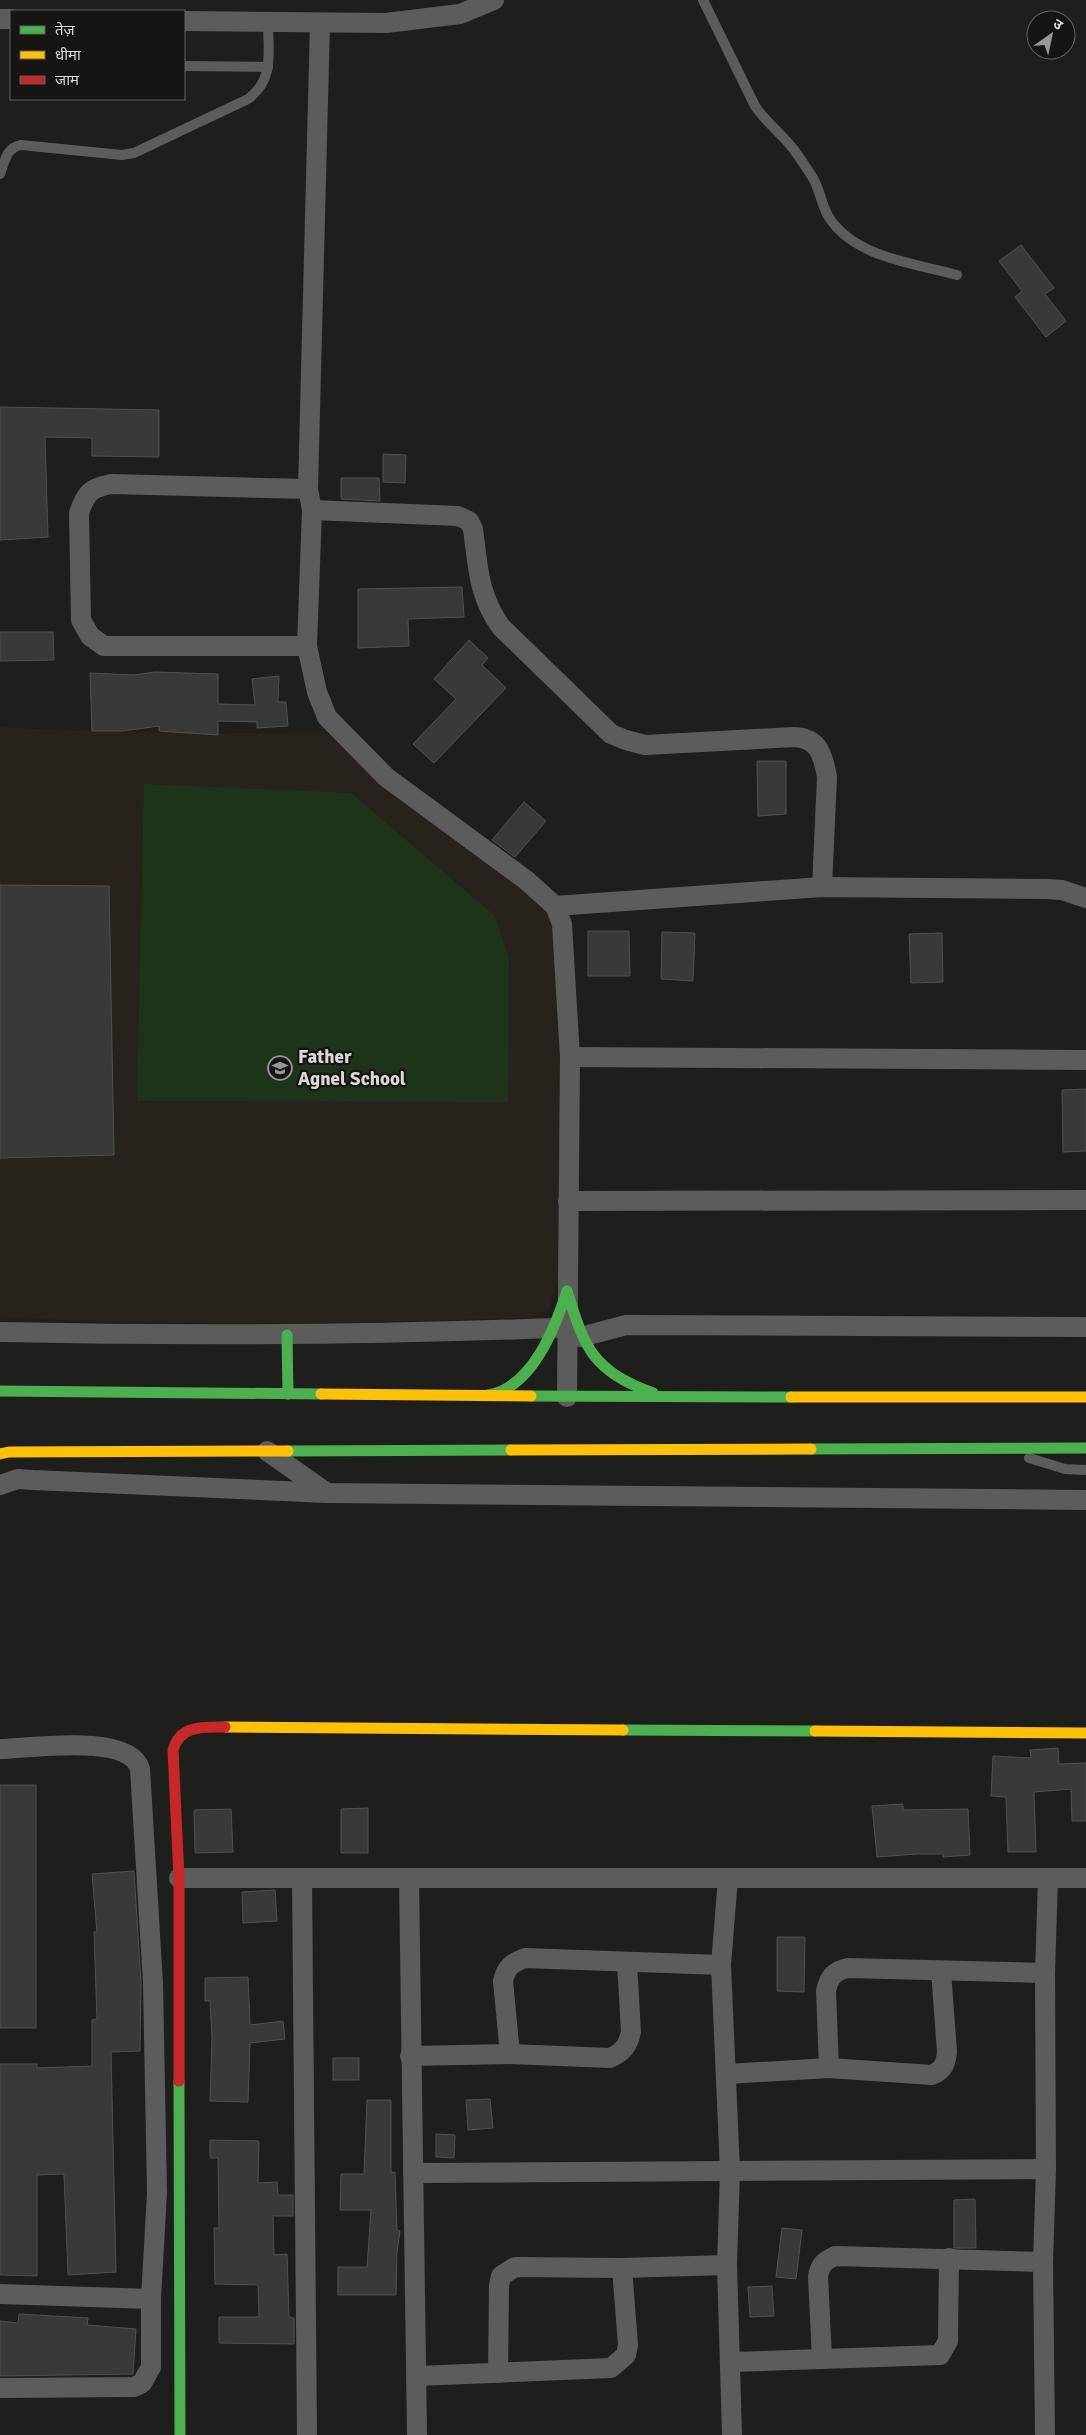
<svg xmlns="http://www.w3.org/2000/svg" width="1086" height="2435" font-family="Signika,'Noto Sans Devanagari',sans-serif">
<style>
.built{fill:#27231c}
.green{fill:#1d331a}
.building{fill:#393938;stroke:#515150}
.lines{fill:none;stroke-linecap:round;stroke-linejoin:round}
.lane{stroke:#5d5c5c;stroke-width:10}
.street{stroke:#5d5c5c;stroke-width:20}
.fast{stroke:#4caf50;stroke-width:11}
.slow{stroke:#ffc107;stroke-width:11}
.jam{stroke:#c62828;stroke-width:11}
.labels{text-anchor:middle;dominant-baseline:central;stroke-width:4.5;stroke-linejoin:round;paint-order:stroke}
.poi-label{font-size:19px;font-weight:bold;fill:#dad9d7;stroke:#161513;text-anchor:start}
</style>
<rect width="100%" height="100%" fill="#1e1e1d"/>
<path class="built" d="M0,727L78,731L335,734L546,908L555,936L560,1010L561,1126L558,1279L549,1310L531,1318L288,1324L73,1321L0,1316Z"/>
<path class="green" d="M144,784L351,793L495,916L509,959L508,1102L137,1101Z"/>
<g class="building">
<path d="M1021,245L1054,288L1045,294L1066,321L1046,337L1015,297L1022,291L999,261Z"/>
<path d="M0,407L159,410V457L92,456V438L45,437L48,537L0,540Z"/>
<path d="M383,454L406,455L405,483L383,482Z"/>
<path d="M341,478H379L380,501L341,499Z"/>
<path d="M462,587L464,617L408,619L409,646L358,648V589Z"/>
<path d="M0,632H53L54,660L0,661Z"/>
<path d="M469,640L488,658L482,665L506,688L434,763L413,744L456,699L434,679Z"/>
<path d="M155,672L218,674V704L255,705L252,679L279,676L278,702H286L288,726L257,728V722L218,721V735L159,731V726L123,731H92L90,673L134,675Z"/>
<path d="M757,761H786V814L758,816Z"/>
<path d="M524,802L546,821L515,857L492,840Z"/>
<path d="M0,885L109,886L114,1155L0,1158Z"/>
<path d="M588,931H629L630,976H588Z"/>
<path d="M662,932L695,933L693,981L661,979Z"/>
<path d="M942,933L943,982L911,983L909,934Z"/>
<path d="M1086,1089V1151L1063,1152L1062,1090Z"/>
<path d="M1058,1748L1059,1764L1086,1763V1821H1072L1071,1789L1034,1792L1036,1852H1008L1006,1797L991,1796L993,1756L1031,1758L1030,1750Z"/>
<rect x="0" y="1785" width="36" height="243"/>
<path d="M903,1804V1810L968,1809L970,1855L943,1857V1854H917L877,1857L872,1806Z"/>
<path d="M368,1808V1853H341V1809Z"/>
<path d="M231,1809L233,1852L195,1853L194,1810Z"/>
<path d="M134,1871L141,1983L140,2051L111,2052L116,2272L68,2275L64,2174L37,2175V2276L0,2275V2064H37V2068L92,2066V2020L97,2019L94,1932H97L92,1874Z"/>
<path d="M275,1890L277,1921L243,1923L242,1892Z"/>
<path d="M777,1937H805L804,1992L777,1991Z"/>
<path d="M248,1977L250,2025L283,2021L285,2039L250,2043L248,2102L210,2101L212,2038L210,2001H205V1978Z"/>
<rect x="333" y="2058" width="26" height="22"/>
<path d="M490,2099L493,2128L468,2130L466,2100Z"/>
<path d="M367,2100H391V2173L395,2172L397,2230L400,2231L397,2252L396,2295H338V2267H367L371,2210H340L341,2174H364Z"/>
<path d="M436,2134L455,2135L454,2158L436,2157Z"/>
<path d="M210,2140L259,2141L258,2183L277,2182L278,2195H293V2216H273L274,2255L287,2254L289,2317L294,2318V2344L219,2343V2317H259L258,2285L215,2284L214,2228H219L218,2158H210Z"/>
<path d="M975,2199L976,2248H954V2200Z"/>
<path d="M782,2228L802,2230L796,2279L776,2277Z"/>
<path d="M772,2286L774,2316L750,2317L748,2287Z"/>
<path d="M19,2314L88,2318L87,2325L136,2329L133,2374L0,2376V2321L18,2323Z"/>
</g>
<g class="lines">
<g class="lane">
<path d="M703,0L755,106C767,124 785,136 797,154C803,163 809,171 814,180C821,193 822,208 830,219C857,258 914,263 957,275"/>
<path d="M184,66L268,67"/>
<path d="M0,174C5,161 6,148 21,145L122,155L134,153L248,99C275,79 268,52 268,22"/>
<path d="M1029,1458L1065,1469L1086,1470"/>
</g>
<g class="street">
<path d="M0,19H11"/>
<path d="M184,21L386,23L460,14L494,0"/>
<path d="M320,23L308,489L312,510L307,646L317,692L327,717L386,777L526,880L555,906L562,924L570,1057L567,1397"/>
<path d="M312,510L458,516L469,521L473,529C478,566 478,595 501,627L611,734L626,740L645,745L794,737C819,738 823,755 827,777L822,887"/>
<path d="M307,646H104L90,636L81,620L79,513C86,493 90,488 111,484L308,489"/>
<path d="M555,906L822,887L1047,889L1062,890L1086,898"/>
<path d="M570,1057L1086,1060"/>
<path d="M568,1201L1086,1200"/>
<path d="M0,1332C185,1336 370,1335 555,1328"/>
<path d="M581,1337L626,1325L1086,1327"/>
<path d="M267,1451L327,1493"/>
<path d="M0,1485L18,1479L33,1480L327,1493L1086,1500"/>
<path d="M0,1749C31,1748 130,1733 140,1769L153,1983L157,2192L151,2299V2367L142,2383L134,2387L0,2388"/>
<path d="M179,1878H1086"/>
<path d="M302,1878L307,2435"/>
<path d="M409,1878L417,2435"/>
<path d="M728,1878L721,1965L730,2171L727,2265L732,2435"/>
<path d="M510,2054L503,1981C506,1967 512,1963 525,1958L721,1965"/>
<path d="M410,2056L510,2054L610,2058C623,2052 628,2046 631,2032L627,1962"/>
<path d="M829,2068L826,1991C829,1977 834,1971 848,1968L1045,1973"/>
<path d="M727,2074L829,2068L932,2075C943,2070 946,2064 947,2052L941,1971"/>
<path d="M413,2173L1046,2169"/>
<path d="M0,2294L151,2299"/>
<path d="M822,2359L818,2276C820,2265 824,2261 835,2256L1043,2262"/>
<path d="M731,2362L940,2355L948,2341L949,2258"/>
<path d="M498,2373L499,2285L501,2276L515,2267L622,2268L727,2265"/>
<path d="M417,2376L611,2368L626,2355L628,2345L622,2268"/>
<path d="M1045,2435L1043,2262L1046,2169L1045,1973L1048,1878"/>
</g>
<g class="fast">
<path d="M567,1291C585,1349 592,1370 653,1393"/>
<path d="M287,1335L288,1394"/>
<path d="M0,1391L321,1394"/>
<path d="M488,1395C532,1388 555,1328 567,1291"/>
<path d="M531,1396L791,1397"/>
<path d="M811,1449L1086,1448"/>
<path d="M288,1451L511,1450"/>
<path d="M623,1730L815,1731"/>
<path d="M179,2081L180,2435"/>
</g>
<g class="slow">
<path d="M321,1394L531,1396"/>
<path d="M791,1397H1086"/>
<path d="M511,1450L811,1449"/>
<path d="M0,1454L9,1452L288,1451"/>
<path d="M225,1727L623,1730"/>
<path d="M815,1731L1086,1733"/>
</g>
<path class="jam" d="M179,2081V1878L173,1750C180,1725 202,1727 225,1727"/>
</g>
<defs>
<g id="school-ring" transform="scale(1.25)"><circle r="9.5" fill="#161513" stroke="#989896" stroke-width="1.5"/><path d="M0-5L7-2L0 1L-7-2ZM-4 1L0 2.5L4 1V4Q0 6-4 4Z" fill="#989896"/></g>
</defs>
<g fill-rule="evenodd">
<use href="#school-ring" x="280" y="1068"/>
</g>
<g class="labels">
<g class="poi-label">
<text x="298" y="1057">Father<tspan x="298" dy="22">Agnel School</tspan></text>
</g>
</g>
<rect x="10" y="10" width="175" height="90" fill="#161513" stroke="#646361"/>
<rect x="20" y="26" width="25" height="8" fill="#4caf50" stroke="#646361"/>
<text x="55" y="35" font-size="15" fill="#dad9d7">तेज़</text>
<rect x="20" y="51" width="25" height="8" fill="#ffc107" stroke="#646361"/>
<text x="55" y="60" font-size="15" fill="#dad9d7">धीमा</text>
<rect x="20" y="76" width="25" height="8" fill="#c62828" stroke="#646361"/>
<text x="55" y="85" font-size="15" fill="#dad9d7">जाम</text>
<g transform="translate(1051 35) rotate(33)"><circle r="24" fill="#161513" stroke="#646361"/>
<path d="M0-4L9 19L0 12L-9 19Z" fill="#989896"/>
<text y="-8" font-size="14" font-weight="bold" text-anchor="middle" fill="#dad9d7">उ</text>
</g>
</svg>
